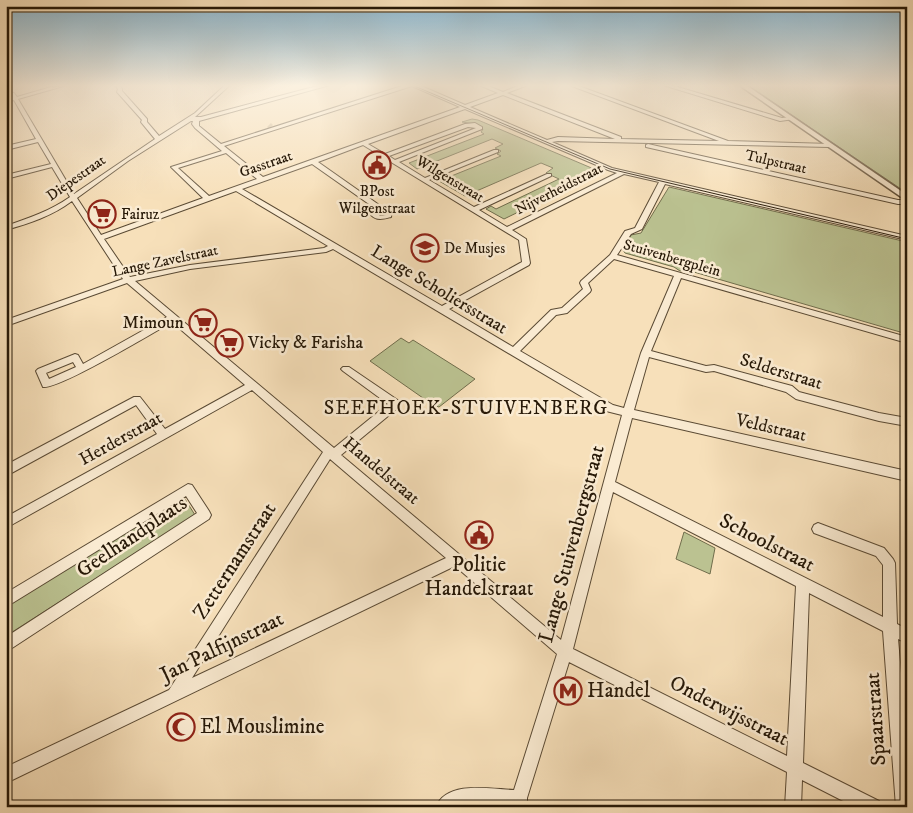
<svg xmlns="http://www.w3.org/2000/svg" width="913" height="813" font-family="'IM FELL DW Pica',serif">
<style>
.green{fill:#bbc291;stroke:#706d4c}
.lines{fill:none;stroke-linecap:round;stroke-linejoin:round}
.minor-tunnel{stroke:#cdb896;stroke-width:5.5;stroke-dasharray:5.5 2.5;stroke-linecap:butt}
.minor-casing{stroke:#5a4a34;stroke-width:2}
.tertiary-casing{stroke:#5a4a34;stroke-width:3}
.minor{fill:#faebd2;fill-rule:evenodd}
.tertiary{fill:#faebd2;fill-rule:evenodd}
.tram{stroke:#261807;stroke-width:1}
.labels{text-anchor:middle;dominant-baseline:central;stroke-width:5;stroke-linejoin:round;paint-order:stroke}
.far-street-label{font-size:15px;fill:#261807;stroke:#faebd2}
.far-poi-label{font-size:15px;fill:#261807;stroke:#faebd2;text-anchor:start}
.street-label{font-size:18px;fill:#261807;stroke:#faebd2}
.poi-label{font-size:18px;fill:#261807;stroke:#faebd2;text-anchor:end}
.quarter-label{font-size:20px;letter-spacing:1px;fill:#261807;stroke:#faebd2}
.near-street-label{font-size:21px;fill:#261807;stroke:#faebd2}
.near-poi-label{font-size:21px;fill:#261807;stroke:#faebd2;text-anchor:start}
</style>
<rect width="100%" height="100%" fill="#f7e0ba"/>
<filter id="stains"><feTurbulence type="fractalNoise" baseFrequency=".004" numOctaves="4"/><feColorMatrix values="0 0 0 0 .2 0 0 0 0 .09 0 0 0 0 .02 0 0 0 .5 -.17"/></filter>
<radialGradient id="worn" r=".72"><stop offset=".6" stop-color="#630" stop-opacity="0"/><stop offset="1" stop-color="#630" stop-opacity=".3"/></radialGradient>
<g class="green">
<path d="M747,85H907V193Z"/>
<path d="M472,119L478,120L601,172L504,219L486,209L491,206L496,209L559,179L546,173L553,168L541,163L465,196L439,181L501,156L497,154L501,151L495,148L503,144L492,139L417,169L409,163L484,134L481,132L483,129L475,124L462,122Z"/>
<path d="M669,187L907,242V334L687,270L680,271L674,267L625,253L623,250L631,235L641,233Z"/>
<path d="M401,338L409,343L413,340L475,379L439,407L433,405L370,361Z"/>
<path d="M183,496L195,515L6,636V606Z"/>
<path d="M684,532L715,548L710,574L676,559Z"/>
</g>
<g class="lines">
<path class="minor-tunnel" d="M269,125L271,127"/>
<g class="minor-casing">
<g id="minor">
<path d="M58,85H67L18,99L74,194L155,139L141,122L142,120L117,92L118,89L115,85H120L122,89V91L147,119V122L159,136L195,113L225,85H230L195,117H201L321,85H330L199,121V126L221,144L405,85H419L465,105L498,93L479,85H486L503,92L520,85H528L507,93L621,137V139L719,141L569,85H576L728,141L831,144L832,145L829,147L558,141L552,142L612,168L907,236V240L665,184L642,229L631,234L617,255L907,337V343L681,278L651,351L706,366L714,365L792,386L799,392L879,413L907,418V426L879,421L796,399L786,392L714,371L706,372L649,357L634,410L907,471V481L632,418L615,482L883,617V565L876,556L814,533L812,529L814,525L818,523L884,548L893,559L895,563L897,624L907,629V643L898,639L907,743V807H896L883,631L809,593L803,763L879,801L881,807H855L802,780L801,807H785L787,772L569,662L527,798V807L461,804L458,807H436C447,780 490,789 514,790L557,654L455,566L6,783V767L169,690L323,452L252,390L6,528V517L157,434L136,405L6,476V465L134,397H140L165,429L245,385L172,322C153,333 58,390 43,387L36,371L38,369L75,354L78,355L83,364L167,317L127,283L6,326V320L123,279L72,201C52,216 30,223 6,230V226C29,218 50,211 70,197L52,167L6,179V175L51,164L38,142L6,150V146L36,139L14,100L6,102V99L12,98L10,95H6V92L14,93L17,97ZM412,86L460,107L263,177L224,146ZM503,95L615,139L558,137L547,140L470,107ZM465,109L608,170L617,173L507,227L479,210L551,176V174H547L474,207L429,180L498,152V150H494L425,178L399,162L482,129V127L475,123L465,124L385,154L368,144ZM191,121H193L192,124L195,128L222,151L171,167L203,198L101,235L77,198L128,161ZM468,127L476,128L395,160L389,156ZM363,145L519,240L522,262L442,306L242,189L312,164L376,209L371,215C377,221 383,219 391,217L392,210L382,207L318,162ZM226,153L257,179L209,196L178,168ZM624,174L659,182L635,228L625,231L610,255L581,281L580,283L583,289L562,308L551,310L513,347L449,309L529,265L530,263L526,239L512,230ZM236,191L328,246L324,248L190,265L130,277L104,239ZM383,211L386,212V215L380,216L378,214ZM333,249L606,411L622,415L561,640L341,455L399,407L400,404L399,401L349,367H343L341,369L343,371L388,404L334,448L135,281L190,269L326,252ZM614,259L674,276L641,353L624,408L613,405L520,351L556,315L567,313L590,292L591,290L588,283ZM73,362L76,367L49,379L46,373ZM330,459L446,558L192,678ZM613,492L796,586L787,756L573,649Z"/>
<path d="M663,85H671L782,118L791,117L794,119L780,121Z"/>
<path d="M648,144L898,200H907V204H898L646,147V145Z"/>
<path d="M188,484L192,485L209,511L211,515L209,519L6,652V637L197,513L186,496L6,607V593Z"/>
</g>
</g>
<g class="tertiary-casing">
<path id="tertiary" d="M739,85H746L907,195V201Z"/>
</g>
<use href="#minor" class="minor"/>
<use href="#tertiary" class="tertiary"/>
<g class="tram">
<path d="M43,85L54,87L67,85"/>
<path d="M412,85L610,169L907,239"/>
</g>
</g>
<linearGradient id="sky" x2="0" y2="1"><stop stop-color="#8ab8d2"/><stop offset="0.43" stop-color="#fbf1e0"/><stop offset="1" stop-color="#fbf1e0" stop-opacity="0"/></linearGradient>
<rect width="913" height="199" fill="url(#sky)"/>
<defs>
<g id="civic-ring" transform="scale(1.4375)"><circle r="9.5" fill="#faebd2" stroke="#8f2418" stroke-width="1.5"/><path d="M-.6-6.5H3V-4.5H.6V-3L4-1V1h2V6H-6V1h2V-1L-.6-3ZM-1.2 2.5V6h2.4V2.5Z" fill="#8f2418"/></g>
<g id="supermarket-ring" transform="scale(1.4375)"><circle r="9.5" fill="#faebd2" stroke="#8f2418" stroke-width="1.5"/><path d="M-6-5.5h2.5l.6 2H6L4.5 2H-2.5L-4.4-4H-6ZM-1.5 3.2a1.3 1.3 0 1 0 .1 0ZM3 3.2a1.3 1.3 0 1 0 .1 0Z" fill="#8f2418"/></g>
<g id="school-ring" transform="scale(1.4375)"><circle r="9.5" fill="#faebd2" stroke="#8f2418" stroke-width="1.5"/><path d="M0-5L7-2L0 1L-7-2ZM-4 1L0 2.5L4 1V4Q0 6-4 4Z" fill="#8f2418"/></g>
<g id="metro-ring" transform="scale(1.4375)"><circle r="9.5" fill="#faebd2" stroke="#8f2418" stroke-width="1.5"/><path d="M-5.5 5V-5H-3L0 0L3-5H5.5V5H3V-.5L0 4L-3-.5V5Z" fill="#8f2418"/></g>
<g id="mosque-ring" transform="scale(1.4375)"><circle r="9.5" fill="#faebd2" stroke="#8f2418" stroke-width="1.5"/><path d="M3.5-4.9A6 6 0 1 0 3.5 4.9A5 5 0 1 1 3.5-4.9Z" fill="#8f2418"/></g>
</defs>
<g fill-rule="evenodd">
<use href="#civic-ring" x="377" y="165"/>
<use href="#supermarket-ring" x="102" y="214"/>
<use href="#school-ring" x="425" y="248"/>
<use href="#supermarket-ring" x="203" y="323"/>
<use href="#supermarket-ring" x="229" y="343"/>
<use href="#civic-ring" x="479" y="535"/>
<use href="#metro-ring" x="568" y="691"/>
<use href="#mosque-ring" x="181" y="727"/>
</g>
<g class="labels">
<g class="far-street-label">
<text transform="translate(776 162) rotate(13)">Tulpstraat</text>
<text transform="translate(266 164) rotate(-19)">Gasstraat</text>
<text transform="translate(76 178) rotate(-35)">Diepestraat</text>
<text transform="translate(450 179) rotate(31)">Wilgenstraat</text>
<text transform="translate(559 189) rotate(-27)">Nijverheidstraat</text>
<text transform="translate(672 258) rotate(16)">Stuivenbergplein</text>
<text transform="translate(165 261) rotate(-12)">Lange Zavelstraat</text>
</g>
<g class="far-poi-label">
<text x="377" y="191" text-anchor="middle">BPost<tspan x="377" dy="17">Wilgenstraat</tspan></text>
<text x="121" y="214">Fairuz</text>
<text x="444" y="248">De Musjes</text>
</g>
<g class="street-label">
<text transform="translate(439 290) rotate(31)">Lange Scholiersstraat</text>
<text transform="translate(781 372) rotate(17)">Selderstraat</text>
<text transform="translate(771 428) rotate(13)">Veldstraat</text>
<text transform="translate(121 439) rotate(-29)">Herderstraat</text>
<text transform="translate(381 471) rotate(40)">Handelstraat</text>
</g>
<g class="poi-label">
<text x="184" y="323">Mimoun</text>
<text x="248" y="343" text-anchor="start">Vicky &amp; Farisha</text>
</g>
<g class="quarter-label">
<text x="466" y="408">SEEFHOEK-STUIVENBERG</text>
</g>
<g class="near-street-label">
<text transform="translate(132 537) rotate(-34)">Geelhandplaats</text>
<text transform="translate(767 543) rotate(27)">Schoolstraat</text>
<text transform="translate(572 544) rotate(-75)">Lange Stuivenbergstraat</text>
<text transform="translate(235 561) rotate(-57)">Zetternamstraat</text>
<text transform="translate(222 647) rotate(-26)">Jan Palfijnstraat</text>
<text transform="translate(729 711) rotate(27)">Onderwijsstraat</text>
<text transform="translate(876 719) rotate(-94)">Spaarstraat</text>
</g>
<g class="near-poi-label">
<text x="479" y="565" text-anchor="middle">Politie<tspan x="479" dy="24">Handelstraat</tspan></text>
<text x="587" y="691">Handel</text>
<text x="200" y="727">El Mouslimine</text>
</g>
</g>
<rect width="913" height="813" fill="none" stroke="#f7e0ba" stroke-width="25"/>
<rect x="8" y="8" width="898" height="798" fill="none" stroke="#261807" stroke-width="2.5"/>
<rect x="12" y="12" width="888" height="788" fill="none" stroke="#261807"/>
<rect width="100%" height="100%" filter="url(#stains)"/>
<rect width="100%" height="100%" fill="url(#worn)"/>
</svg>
